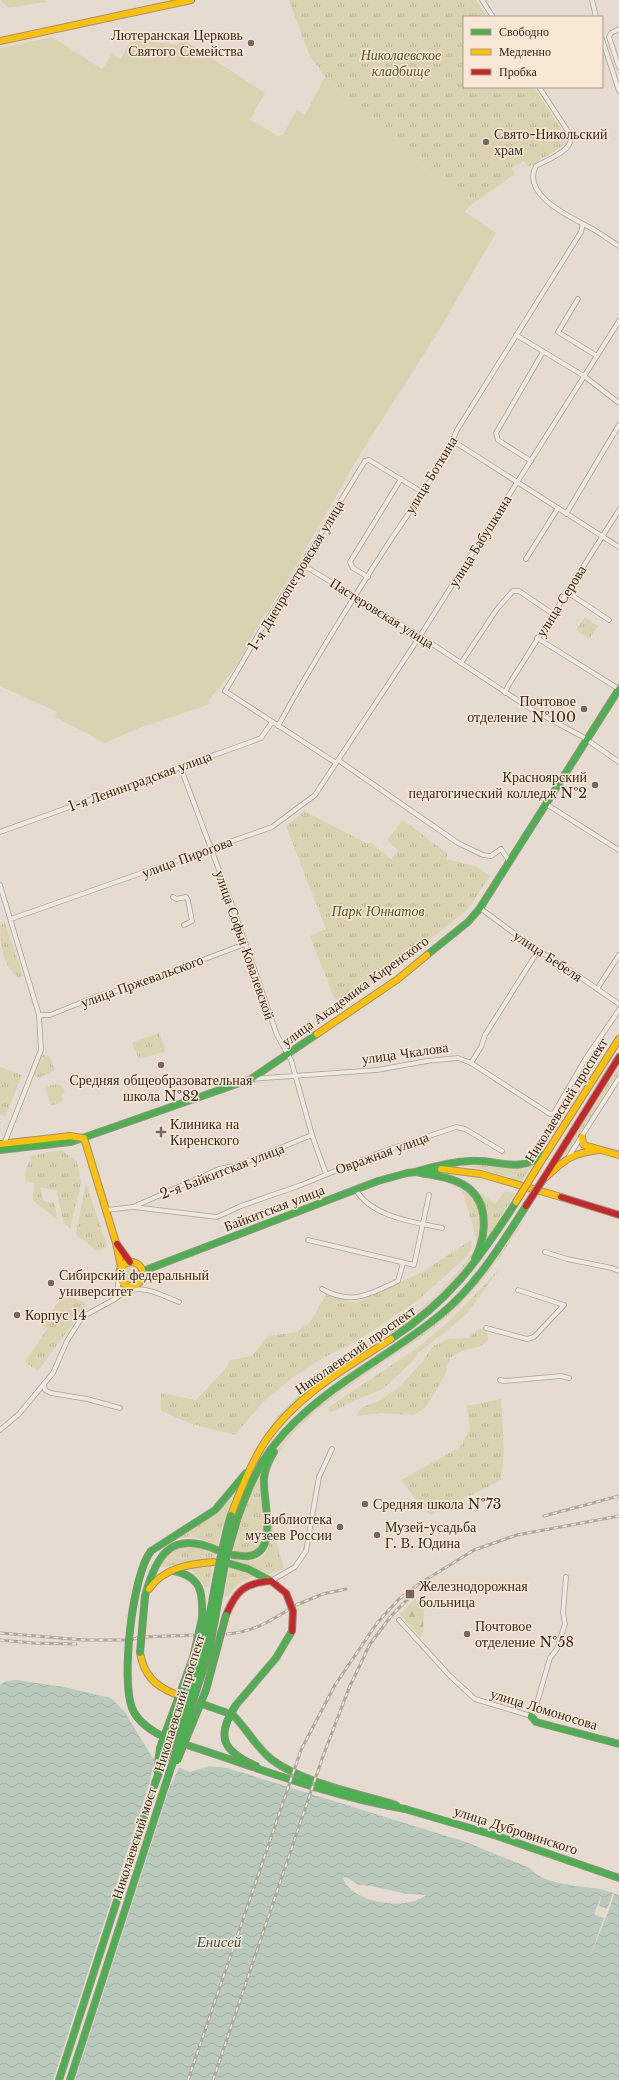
<svg xmlns="http://www.w3.org/2000/svg" width="619" height="2080" font-family="'Libre Baskerville',serif">
<style>
.grass{fill:url(#grass-tufts)}
.forest{fill:url(#forest-firs)}
.garden{fill:#d9d3b2}
.water{fill:url(#water-waves);fill-rule:evenodd}
.pier{fill:#e6dbd0}
.lines{fill:none;stroke-linecap:round;stroke-linejoin:round}
.primary-tunnel{stroke:#c4b7ad;stroke-width:6;stroke-dasharray:6 3;stroke-linecap:butt}
.street-casing{stroke:#aca198;stroke-width:5.5}
.fast-casing{stroke:#9b9088;stroke-width:8}
.slow-casing{stroke:#9b9088;stroke-width:8}
.jam-casing{stroke:#9b9088;stroke-width:8}
.street{stroke:#eee8e1;stroke-width:4}
.fast{stroke:#4caf50;stroke-width:6}
.slow{stroke:#ffc107;stroke-width:6}
.jam{stroke:#c62828;stroke-width:6}
.rail-casing{stroke:#aea7a1;stroke-width:3}
.rail{stroke:#f7e8d6;stroke-width:1.5;stroke-dasharray:4.5;stroke-linecap:butt}
.fast-bridge-casing{stroke:#91867f;stroke-width:8;stroke-linecap:butt}
.slow-bridge-casing{stroke:#91867f;stroke-width:8;stroke-linecap:butt}
.jam-bridge-casing{stroke:#91867f;stroke-width:8;stroke-linecap:butt}
.fast-bridge{stroke:#4caf50;stroke-width:6}
.slow-bridge{stroke:#ffc107;stroke-width:6}
.jam-bridge{stroke:#c62828;stroke-width:6}
.poi-dot{fill:#78675d;stroke:#f7e8d6;stroke-width:1.5}
.labels{text-anchor:middle;dominant-baseline:central;stroke-width:3;stroke-linejoin:round;paint-order:stroke}
.poi-label{font-size:14px;fill:#3c281f;stroke:#f7e8d6;text-anchor:start}
.park-label{font-size:14px;font-style:italic;fill:#555924;stroke:#f7e8d6}
.street-label{font-size:14px;fill:#3c281f;stroke:#f7e8d6}
.water-label{font-size:15px;font-style:italic;fill:#2d5c51;stroke:#f7e8d6}
</style>
<defs>
<pattern id="grass-tufts" width="24" height="20" patternUnits="userSpaceOnUse"><rect width="24" height="20" fill="#d9d3b2"/><path d="M3 7l-1-3M5 7V3M7 7l1-3M15 17l-1-3M17 17v-4M19 17l1-3" fill="none" stroke="#bbb599"/></pattern>
<pattern id="forest-firs" width="22" height="20" patternUnits="userSpaceOnUse"><rect width="22" height="20" fill="#d9d3b2"/><path d="M5 1l3.5 6h-7zM16 11l3.5 6h-7z" fill="#bbb599"/></pattern>
<pattern id="water-waves" width="16" height="10" patternUnits="userSpaceOnUse"><rect width="16" height="10" fill="#bacbbe"/><path d="M0 5q4-4 8 0t8 0" fill="none" stroke="#a1aea3"/></pattern>
</defs>
<rect width="100%" height="100%" fill="#e6dbd0"/>
<g class="grass">
<path d="M289,0H476L487,17H464V87H534L568,140L565,145L528,167L524,161L512,168L515,174L468,207L370,121L325,77L309,54Z"/>
<path d="M585,617L598,626L589,639L576,630Z"/>
<path d="M304,811L368,844L370,842L391,859L398,850L387,840L403,820L448,854L446,859L475,866L490,876L467,910L390,971L338,1008L310,936L326,929L286,826Z"/>
<path d="M5,923L23,976L19,978C2,967 0,943 0,925Z"/>
<path d="M159,1033L165,1049L164,1052L139,1059L133,1045V1042Z"/>
<path d="M42,1055L49,1056L55,1070L38,1078L35,1076V1072Z"/>
<path d="M619,1066V1071L568,1153L563,1155Z"/>
<path d="M0,1067L22,1075L5,1117L0,1114Z"/>
<path d="M55,1084L62,1086L65,1092L61,1094L63,1101L51,1106L45,1087Z"/>
<path d="M61,1150L77,1162L81,1182L70,1229L64,1223L56,1190L40,1187L43,1201L54,1203L58,1220L33,1201L34,1183L25,1181L26,1168L31,1160L30,1156Z"/>
<path d="M482,1163L520,1169L532,1166L522,1181L492,1172L459,1164Z"/>
<path d="M86,1183L107,1245L106,1248L98,1251L77,1236L76,1233Z"/>
<path d="M457,1183L469,1191L477,1201L481,1221L482,1243L468,1264L440,1295L421,1313L314,1386L287,1409L271,1427L277,1417L307,1386L418,1311L437,1295L462,1267L474,1251L477,1240L463,1193L455,1185Z"/>
<path d="M468,1183L495,1204L505,1191L515,1193L487,1241V1219L483,1200Z"/>
<path d="M524,1220C500,1258 478,1291 443,1320C395,1361 289,1411 270,1471C262,1496 277,1543 284,1569L269,1574L230,1560L231,1558C288,1574 265,1516 266,1486C267,1470 273,1456 282,1444C324,1387 393,1360 445,1315C466,1297 484,1277 500,1254C508,1243 514,1231 524,1220Z"/>
<path d="M471,1240L472,1246L467,1256L418,1300L357,1341L321,1359L292,1378L262,1403L235,1435L192,1424L161,1411V1393L196,1400L226,1368L230,1360L252,1356L268,1336L297,1332L310,1322L326,1295L356,1303L422,1272Z"/>
<circle cx="131" cy="1274" r="9"/>
<path d="M501,1267L465,1316L418,1353L413,1361L383,1389L353,1401L335,1411L329,1412L328,1408C358,1386 391,1367 422,1344C451,1321 476,1294 501,1267Z"/>
<path d="M70,1297L87,1304L38,1371L25,1362L47,1329L42,1325L59,1301Z"/>
<path d="M479,1329L487,1331L488,1340L481,1346L462,1351L450,1358L444,1377L431,1399L425,1408L414,1415L380,1413L356,1416L361,1408L381,1400L402,1384L423,1361L433,1346L449,1339L468,1338Z"/>
<path d="M501,1399L504,1450L501,1480L431,1515L425,1511L401,1480L460,1447L470,1430L467,1406Z"/>
<path d="M261,1472C260,1484 261,1494 262,1506C264,1530 270,1559 234,1552L233,1549L248,1499Z"/>
<path d="M233,1497L217,1545L195,1537L176,1538L210,1517Z"/>
<path d="M189,1546L206,1548L216,1552L214,1559L181,1563L161,1568L160,1565L172,1550Z"/>
<path d="M213,1565L209,1587H205L196,1574L189,1568Z"/>
<path d="M229,1567L258,1576C244,1579 235,1585 228,1596L224,1597Z"/>
</g>
<path class="forest" d="M415,1599L424,1609L423,1632L420,1637L400,1615Z"/>
<g class="garden">
<path d="M1,0H45L46,2L8,8Z"/>
<path d="M52,37L102,69L112,54L121,59L132,39L178,45L182,39L265,93L250,120L278,136L283,135L297,110L305,115L325,77L370,121L468,207L465,212L496,233L433,340L362,451L289,578L252,636L240,662L209,700L210,704L139,728L105,743L55,717L57,712L0,686V48Z"/>
</g>
<path class="water" d="M17,1680L64,1687L111,1698L125,1712L152,1757L190,1772L209,1766L227,1768L466,1842L530,1868C543,1885 581,1886 601,1889C607,1891 613,1893 619,1895V2080H0V1685L6,1681ZM346,1877L359,1885L371,1886L407,1894L426,1895C407,1911 352,1904 343,1878Z"/>
<g class="pier">
<path d="M155,1756L180,1766L170,1786L75,2080H53L150,1781Z"/>
<path d="M613,1893L614,1894L609,1910L589,1959L604,1918L594,1914L602,1894L599,1906L607,1909Z"/>
</g>
<g class="lines">
<path class="primary-tunnel" d="M175,1694L205,1705"/>
<g class="street-casing">
<g id="street">
<path d="M482,0L493,17"/>
<path d="M592,0L596,17"/>
<path d="M619,29L611,33L609,37L619,67"/>
<path d="M602,39L619,91"/>
<path d="M539,87L571,136C573,151 547,160 536,166C521,194 568,216 587,226C598,231 609,240 619,246"/>
<path d="M578,299L558,332L597,356"/>
<path d="M516,335L584,376L619,403"/>
<path d="M453,441L619,547"/>
<path d="M531,461L498,440L496,433L543,352"/>
<path d="M566,514L619,425"/>
<path d="M526,559L558,508"/>
<path d="M303,565L420,636L531,709L583,737L619,762"/>
<path d="M368,577L353,568L350,562L401,479"/>
<path d="M567,592L609,620"/>
<path d="M537,638L619,689"/>
<path d="M461,663L497,609L513,591H519L553,614"/>
<path d="M505,693L508,686L619,510"/>
<path d="M278,726C312,664 350,603 388,544C412,508 441,469 457,430L581,232L583,224"/>
<path d="M338,760L458,843L483,855L491,856L501,849L510,862"/>
<path d="M336,763L225,691C244,662 259,630 279,602L365,461L369,460L422,492"/>
<path d="M180,766L231,902L277,1035L291,1060L312,1135L326,1174"/>
<path d="M546,804L619,850"/>
<path d="M0,832L245,744L261,738L272,722"/>
<path d="M0,885L39,1015L41,1050L4,1144"/>
<path d="M173,897L176,899L186,897L188,900L192,921L184,925"/>
<path d="M480,908L538,951L557,961L619,1004"/>
<path d="M11,919L272,827L315,795L420,636L619,321"/>
<path d="M597,989L619,955"/>
<path d="M39,1015H50L95,997L130,987L245,944"/>
<path d="M471,1063L481,1047L485,1035L538,951"/>
<path d="M251,1079L377,1070L427,1061L458,1058L471,1063L550,1114L554,1113L586,1058L619,1010"/>
<path d="M569,1156L619,1078"/>
<path d="M356,1190C372,1217 414,1222 442,1228"/>
<path d="M133,1207L219,1169L238,1165L312,1135"/>
<path d="M106,1210L133,1207L217,1217L241,1206L301,1185L384,1151L456,1127L465,1129L502,1151"/>
<path d="M308,1240L414,1265L429,1195"/>
<path d="M545,1252L567,1259L612,1268L619,1271"/>
<path d="M322,1289C352,1306 370,1294 398,1281L403,1263"/>
<path d="M126,1292C143,1284 163,1296 179,1302"/>
<path d="M117,1297L119,1275"/>
<path d="M486,1328L527,1339L534,1337L564,1305L518,1290"/>
<path d="M500,1380L504,1381L561,1376L569,1378"/>
<path d="M44,1384L45,1390L51,1393L87,1399L120,1408"/>
<path d="M0,1430L19,1414L53,1373L67,1341L82,1317L115,1299L132,1286"/>
<path d="M271,1581L295,1567L306,1551L319,1477L332,1449"/>
<path d="M399,1620L450,1676L475,1699L531,1716L536,1706L550,1658L557,1649L565,1624L563,1613L566,1577"/>
</g>
</g>
<g class="fast-casing">
<g id="fast">
<path d="M427,955L468,922L480,908L619,689"/>
<path d="M0,1150L71,1142L251,1079L317,1034"/>
<path d="M418,1171C435,1166 452,1162 470,1161C499,1159 516,1174 544,1155"/>
<path d="M416,1172C430,1175 445,1176 458,1182C490,1196 488,1232 475,1259"/>
<path d="M143,1271L378,1181L407,1173L441,1169"/>
<path d="M391,1339C449,1301 479,1260 516,1202"/>
<path d="M237,1520C246,1494 257,1466 275,1444C319,1388 385,1360 440,1315C476,1286 501,1245 526,1206"/>
<path d="M151,1551L215,1510L246,1473"/>
<path d="M233,1555C238,1555 244,1557 249,1556C280,1552 262,1498 264,1478C265,1469 269,1460 274,1452"/>
<path d="M231,1564L248,1569L271,1581"/>
<path d="M174,1571C202,1577 203,1593 202,1619"/>
<path d="M145,1596C156,1555 171,1530 217,1550"/>
<path d="M205,1705L225,1712"/>
<path d="M236,1705L276,1658L292,1631"/>
<path d="M233,1715C246,1728 257,1748 271,1759C300,1782 360,1794 396,1805"/>
<path d="M531,1716L536,1722L619,1744"/>
<path d="M190,1746C261,1769 332,1797 405,1809"/>
<path d="M405,1809L497,1836L619,1878"/>
<path d="M59,2080L155,1783"/>
<path d="M70,2080L165,1786"/>
</g>
</g>
<g class="slow-casing">
<g id="slow">
<path d="M0,41L191,0"/>
<path d="M317,1034L398,979L427,955"/>
<path d="M582,1137L583,1144L587,1146L619,1155"/>
<path d="M84,1138L116,1243L121,1267"/>
<path d="M0,1144L70,1136L82,1138"/>
<path d="M441,1169L481,1174L561,1197"/>
<path d="M535,1171L619,1039"/>
<path d="M546,1177C566,1159 570,1154 598,1150"/>
<circle cx="131" cy="1274" r="12"/>
<path d="M231,1515C241,1489 251,1463 266,1440C297,1395 346,1368 391,1339"/>
<path d="M149,1589C165,1567 189,1564 214,1562"/>
<path d="M140,1653C144,1675 155,1686 175,1694"/>
</g>
</g>
<g class="jam-casing">
<g id="jam">
<path d="M544,1178L619,1057"/>
<path d="M561,1197L619,1215"/>
<path d="M117,1244L130,1262"/>
<path d="M226,1615C236,1591 244,1583 271,1581L286,1593"/>
</g>
</g>
<use href="#street" class="street"/>
<use href="#fast" class="fast"/>
<use href="#slow" class="slow"/>
<use href="#jam" class="jam"/>
<g class="rail-casing">
<g id="rail">
<path d="M544,1516L619,1496"/>
<path d="M296,1605L323,1594L346,1589"/>
<path d="M0,1633L84,1640H127"/>
<path d="M227,1634C254,1631 265,1624 288,1610"/>
<path d="M144,1637L193,1635"/>
<path d="M134,1639L137,1638"/>
<path d="M0,1640L33,1643L76,1644"/>
<path d="M188,2080L301,1750L335,1685L377,1623L399,1599L419,1584L474,1550L517,1535L619,1516"/>
<path d="M213,2080L322,1759L349,1688L370,1644L392,1615L408,1599"/>
</g>
</g>
<use href="#rail" class="rail"/>
<g class="fast-bridge-casing">
<g id="fast-bridge">
<path d="M151,1551C132,1575 121,1680 132,1708C137,1721 149,1729 160,1735"/>
<path d="M140,1653L145,1596"/>
<path d="M236,1705C214,1738 224,1752 258,1767"/>
<path d="M177,1761L206,1690L226,1615"/>
<path d="M157,1772L160,1748L193,1658L202,1619"/>
<path d="M155,1783C172,1741 190,1699 201,1654C213,1608 217,1561 231,1515"/>
<path d="M165,1786L209,1652L226,1558L237,1520"/>
</g>
</g>
<g class="slow-bridge-casing">
<path id="slow-bridge" d="M516,1202L535,1171"/>
</g>
<g class="jam-bridge-casing">
<g id="jam-bridge">
<path d="M526,1206L544,1178"/>
<path d="M286,1593L293,1611L292,1631"/>
</g>
</g>
<use href="#fast-bridge" class="fast-bridge"/>
<use href="#slow-bridge" class="slow-bridge"/>
<use href="#jam-bridge" class="jam-bridge"/>
</g>
<g class="poi-dot">
<circle cx="251" cy="43" r="4"/>
<circle cx="486" cy="142" r="4"/>
<circle cx="584" cy="709" r="4"/>
<circle cx="595" cy="785" r="4"/>
<circle cx="161" cy="1065" r="4"/>
<path d="M159 1126h4v4h4v4h-4v4h-4v-4h-4v-4h4z"/>
<circle cx="51" cy="1283" r="4"/>
<circle cx="17" cy="1315" r="4"/>
<circle cx="365" cy="1504" r="4"/>
<circle cx="340" cy="1527" r="4"/>
<circle cx="377" cy="1535" r="4"/>
<rect x="405" y="1589" width="10" height="10" rx="2"/>
<circle cx="467" cy="1634" r="4"/>
</g>
<g class="labels">
<g class="poi-label">
<text x="243" y="35" text-anchor="end">Лютеранская Церковь<tspan x="243" dy="16">Святого Семейства</tspan></text>
<text x="494" y="134">Свято-Никольский<tspan x="494" dy="16">храм</tspan></text>
<text x="576" y="701" text-anchor="end">Почтовое<tspan x="576" dy="16">отделение №100</tspan></text>
<text x="587" y="777" text-anchor="end">Красноярский<tspan x="587" dy="16">педагогический колледж №2</tspan></text>
<text x="161" y="1080" text-anchor="middle">Средняя общеобразовательная<tspan x="161" dy="16">школа №82</tspan></text>
<text x="170" y="1124">Клиника на<tspan x="170" dy="16">Киренского</tspan></text>
<text x="59" y="1275">Сибирский федеральный<tspan x="59" dy="16">университет</tspan></text>
<text x="25" y="1315">Корпус 14</text>
<text x="373" y="1504">Средняя школа №73</text>
<text x="332" y="1519" text-anchor="end">Библиотека<tspan x="332" dy="16">музеев России</tspan></text>
<text x="385" y="1527">Музей-усадьба<tspan x="385" dy="16">Г. В. Юдина</tspan></text>
<text x="419" y="1586">Железнодорожная<tspan x="419" dy="16">больница</tspan></text>
<text x="475" y="1626">Почтовое<tspan x="475" dy="16">отделение №58</tspan></text>
</g>
<g class="park-label">
<text x="401" y="55">Николаевское<tspan x="401" dy="16">кладбище</tspan></text>
<text x="378" y="911">Парк Юннатов</text>
</g>
<g class="street-label">
<text transform="translate(431 475) rotate(-59)">улица Боткина</text>
<text transform="translate(480 541) rotate(-58)">улица Бабушкина</text>
<text transform="translate(296 575) rotate(-59)">1-я Днепропетровская улица</text>
<text transform="translate(561 601) rotate(-58)">улица Серова</text>
<text transform="translate(382 613) rotate(32)">Пастеровская улица</text>
<text transform="translate(140 781) rotate(-20)">1-я Ленинградская улица</text>
<text transform="translate(187 857) rotate(-20)">улица Пирогова</text>
<text transform="translate(245 945) rotate(71)">улица Софьи Ковалевской</text>
<text transform="translate(548 956) rotate(34)">улица Бебеля</text>
<text transform="translate(142 981) rotate(-20)">улица Пржевальского</text>
<text transform="translate(355 991) rotate(-36)">улица Академика Киренского</text>
<text transform="translate(405 1053) rotate(-8)">улица Чкалова</text>
<text transform="translate(566 1100) rotate(-58)">Николаевский проспект</text>
<text transform="translate(382 1153) rotate(-20)">Овражная улица</text>
<text transform="translate(222 1171) rotate(-21)">2-я Байкитская улица</text>
<text transform="translate(274 1208) rotate(-21)">Байкитская улица</text>
<text transform="translate(355 1350) rotate(-35)">Николаевский проспект</text>
<text transform="translate(179 1703) rotate(-73)">Николаевский проспект</text>
<text transform="translate(544 1709) rotate(17)">улица Ломоносова</text>
<text transform="translate(516 1830) rotate(18)">улица Дубровинского</text>
<text transform="translate(134 1843) rotate(-72)">Николаевский мост</text>
</g>
<g class="water-label">
<text x="219" y="1941">Енисей</text>
</g>
</g>
<rect x="463" y="16" width="140" height="72" fill="#f7e8d6" stroke="#ac9b8d"/>
<rect x="471" y="29" width="20" height="6" fill="#4caf50" stroke="#ac9b8d"/>
<text x="499" y="36" font-size="12" fill="#3c281f">Свободно</text>
<rect x="471" y="49" width="20" height="6" fill="#ffc107" stroke="#ac9b8d"/>
<text x="499" y="56" font-size="12" fill="#3c281f">Медленно</text>
<rect x="471" y="69" width="20" height="6" fill="#c62828" stroke="#ac9b8d"/>
<text x="499" y="76" font-size="12" fill="#3c281f">Пробка</text>
</svg>
